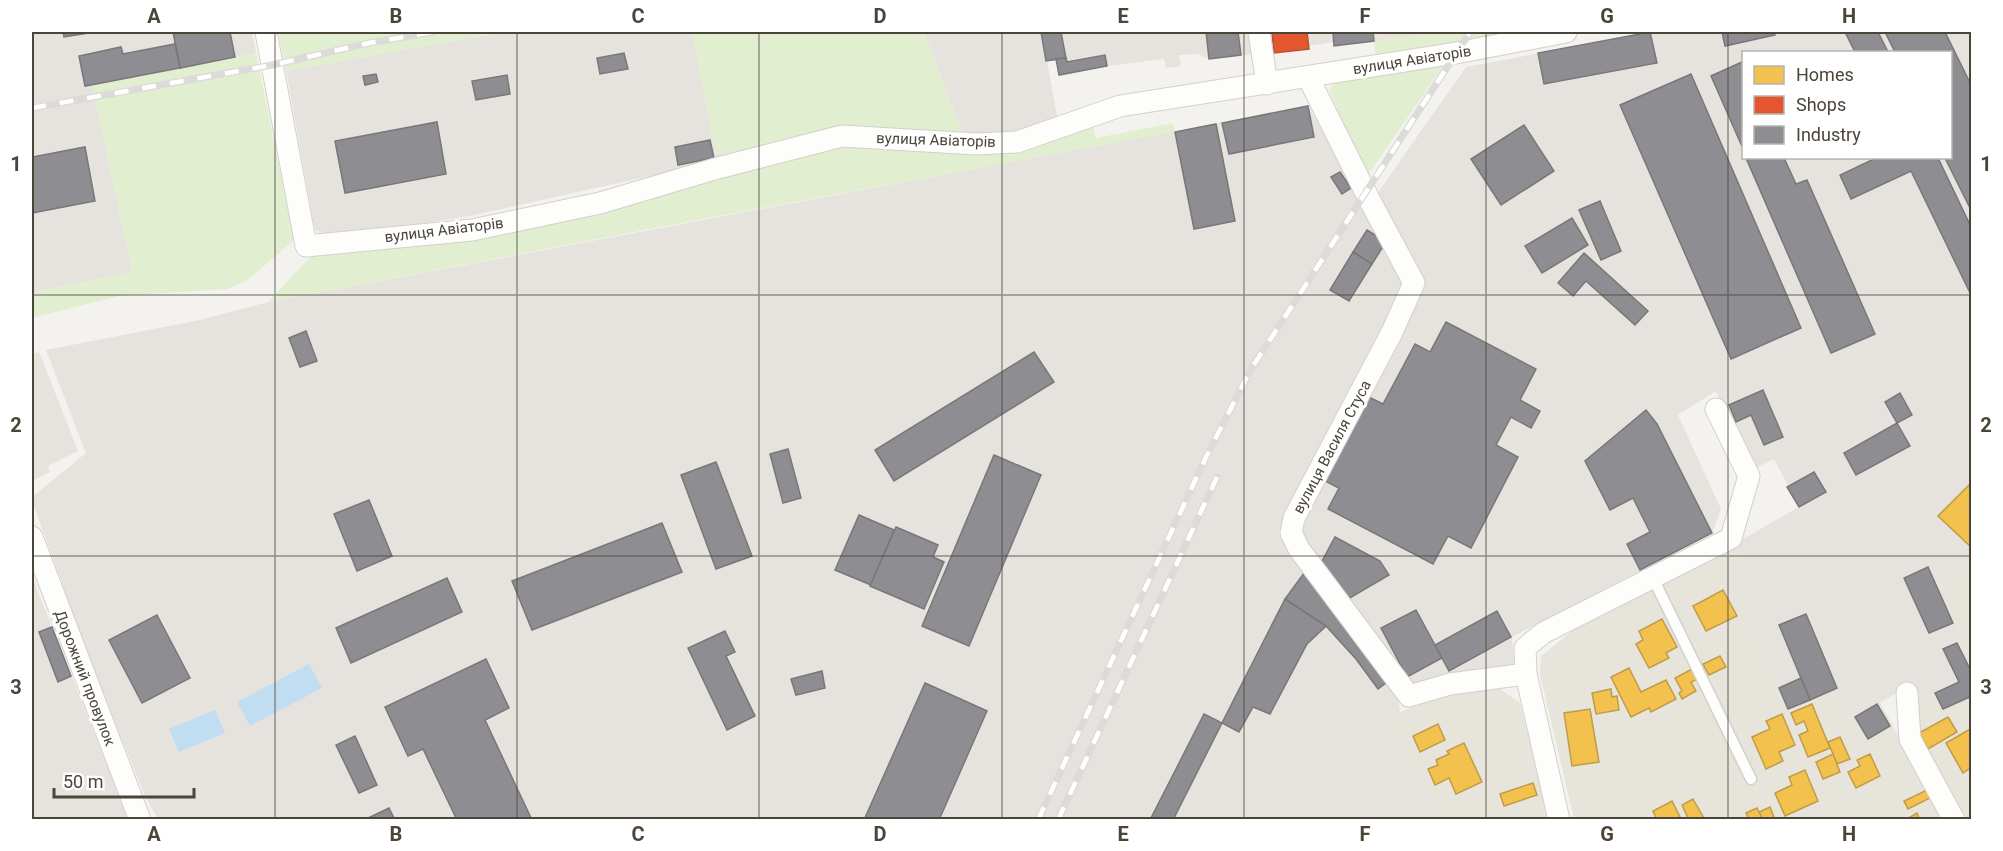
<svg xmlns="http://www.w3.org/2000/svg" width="2003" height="851" font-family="Roboto,sans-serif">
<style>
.residential{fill:#e7e4dc}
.industrial{fill:#e6e2de;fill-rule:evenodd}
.green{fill:#e1eecf}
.water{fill:#c0ddf1}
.homes{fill:#f2c14e;stroke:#c09c48;stroke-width:1.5}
.shops{fill:#e4572e;stroke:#b65131;stroke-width:1.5}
.industry{fill:#8d8d92;stroke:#797777;stroke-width:1.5}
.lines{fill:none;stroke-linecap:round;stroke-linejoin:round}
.lane-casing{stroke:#d2d0cb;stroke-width:13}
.street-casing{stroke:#d2d0cb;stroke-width:23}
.lane{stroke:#fdfdfc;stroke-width:10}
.street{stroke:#fdfdfc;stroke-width:21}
.rail-casing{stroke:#dbdbda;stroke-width:7}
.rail{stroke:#fff;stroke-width:4.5;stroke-dasharray:14;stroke-linecap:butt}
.grid{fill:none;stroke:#4b4439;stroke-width:1.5;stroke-opacity:0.55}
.labels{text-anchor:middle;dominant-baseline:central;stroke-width:6;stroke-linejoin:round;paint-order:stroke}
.street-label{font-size:15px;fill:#4b4439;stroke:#fff}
.neatline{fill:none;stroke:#4b4439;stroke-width:2}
.grid-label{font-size:20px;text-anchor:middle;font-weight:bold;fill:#4b4439}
</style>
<rect width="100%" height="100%" fill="#f4f2ee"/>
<g class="residential">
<path d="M1373,32H1442L1374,41Z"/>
<path d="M1738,547L1742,557L1730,567L1788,708L1837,688L1855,717L1880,703L1946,819H1574L1540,674L1541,656L1580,625Z"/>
<path d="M1971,567V819H1963L1918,734L1913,693H1935L1943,649L1957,643L1935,582Z"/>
<path d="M1469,689H1500L1520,703L1549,819H1441L1391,725L1400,712L1442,695Z"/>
</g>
<g class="industrial">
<path d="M32,32H252L256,53L92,84L132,272L32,293Z"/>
<path d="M503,32H692L717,161L470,216L334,237L315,230L286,71Z"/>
<path d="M924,32H1252L1255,54L1209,59L1198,54L1179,55L1181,66L1166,68L1164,59L1107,66L1059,75L1056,60L1047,61L1058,121L1015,135H963Z"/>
<path d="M1272,32H1373L1374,41L1334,46V42L1309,46V49L1274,53Z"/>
<path d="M1651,32H1971V567L1935,582L1953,623L1957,643L1944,649L1959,682L1935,693H1897L1855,717L1837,688L1788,709L1730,567L1742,557L1736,543L1799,507L1774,459L1752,470L1716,391L1678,415L1721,509L1712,533L1512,637L1514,666L1417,687L1409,685L1300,535L1299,524L1423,286L1382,216L1379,191L1466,67ZM1744,52H1950V158H1744Z"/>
<path d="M1308,106L1396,259L1405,288L1388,330L1278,533L1397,690L1400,712L1392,725L1441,819H158L145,796L75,623L63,585L32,501V497L86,453L46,350L200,320L268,302Z"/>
<path d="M39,352L78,451L48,466L50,472L32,481V354Z"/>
<path d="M32,574L37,589L128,819H32Z"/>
</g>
<g class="green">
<path d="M283,32H503L286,71L279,36Z"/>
<path d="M692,32H924L963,135L844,129L717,161Z"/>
<path d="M1442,32H1514L1376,59L1374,41Z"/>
<path d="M256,53L294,240L248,280L228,289L119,296L32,318V293L132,272L92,84Z"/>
<path d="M1448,59L1366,178L1350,148L1335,102L1329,90L1339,79Z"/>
<path d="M1091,120L1096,138L1173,123L1175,132L686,222L268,302L313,254L843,142L974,152Z"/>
</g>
<g class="water">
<path d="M309,664L322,688L250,726L237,702Z"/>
<path d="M215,710L225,733L179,752L169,729Z"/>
</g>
<g class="homes">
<path d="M1972,482V548L1938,516Z"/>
<path d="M1723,590L1737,616L1706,631L1693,606Z"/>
<path d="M1662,619L1677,647L1666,653L1669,658L1649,668L1636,644L1643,640L1639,631Z"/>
<path d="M1720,656L1726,667L1709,675L1703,664Z"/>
<path d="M1629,668L1641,692L1666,680L1676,699L1651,712L1649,708L1631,717L1611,677Z"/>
<path d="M1692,669L1698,679L1691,682L1696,691L1682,699L1679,693L1682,691L1675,678Z"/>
<path d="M1611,689L1612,697L1617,696L1619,710L1596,714L1592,693Z"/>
<path d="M1812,704L1830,748L1808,757L1799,735L1808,731L1804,721L1796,725L1791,713Z"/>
<path d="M1590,709L1599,762L1572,766L1564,713Z"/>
<path d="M1782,714L1795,745L1779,752L1783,761L1766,769L1752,737L1770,729L1766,721Z"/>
<path d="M1948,717L1957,732L1928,749L1919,733Z"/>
<path d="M1438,724L1445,740L1420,752L1413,736Z"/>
<path d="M1970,729L1972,767L1963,773L1946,743Z"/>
<path d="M1840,737L1850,759L1837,764L1828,742Z"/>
<path d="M1464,743L1482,782L1456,794L1449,778L1435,785L1428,769L1438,765L1436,760L1449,754L1447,751Z"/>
<path d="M1833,754L1840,772L1823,779L1816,762Z"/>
<path d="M1870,754L1880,776L1856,788L1848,772L1860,766L1857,760Z"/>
<path d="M1805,770L1818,801L1785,816L1775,793L1792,785L1789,777Z"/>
<path d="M1533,783L1537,795L1504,806L1500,794Z"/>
<path d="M1927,790L1930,798L1908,809L1904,801Z"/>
<path d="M1693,799L1705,820H1689L1682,805Z"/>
<path d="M1672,801L1680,817L1675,820H1657L1653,811Z"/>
<path d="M1770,807L1775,820H1763L1759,812Z"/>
<path d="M1757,808L1763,820H1749L1746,813Z"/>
<path d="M1917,813L1920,820H1905Z"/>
</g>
<path class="shops" d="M1272,32H1307L1309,49L1274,53Z"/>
<g class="industry">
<path d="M63,32H88V33L64,37Z"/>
<path d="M173,32H230L235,57L180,68Z"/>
<path d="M1041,32H1061L1066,58L1046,61Z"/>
<path d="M1206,32H1238L1241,55L1209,59Z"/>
<path d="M1333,32H1373L1374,41L1334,46Z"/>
<path d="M1650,32L1657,63L1544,84L1538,53Z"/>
<path d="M1722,32H1774L1775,35L1725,46Z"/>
<path d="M1845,32H1878L1888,52H1855Z"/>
<path d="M1885,32H1945L1972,87V212L1945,158H1950V52H1895Z"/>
<path d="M175,44L180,68L85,86L79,56L121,47L123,54Z"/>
<path d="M624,53L628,69L600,74L597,58Z"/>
<path d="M1105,55L1107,66L1059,75L1056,59L1066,58L1067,62Z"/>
<path d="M1742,62L1744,65V151L1711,76Z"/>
<path d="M376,74L378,82L365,85L363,76Z"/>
<path d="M1691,74L1801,328L1731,359L1620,105Z"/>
<path d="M507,75L510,94L476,100L472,81Z"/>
<path d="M1308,106L1314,137L1229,154L1222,123Z"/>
<path d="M437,122L446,174L345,193L335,141Z"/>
<path d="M1216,124L1235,221L1194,229L1175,132Z"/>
<path d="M1524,125L1554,171L1501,205L1471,159Z"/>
<path d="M710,140L714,158L678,165L675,147Z"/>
<path d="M85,147L95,201L32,213V157Z"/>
<path d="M1746,158H1784L1796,184L1807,180L1875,334L1831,353Z"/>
<path d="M1876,158H1938L1972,229V297L1911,171L1851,199L1840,175Z"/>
<path d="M1340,172L1351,188L1342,194L1331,177Z"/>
<path d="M1600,201L1621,251L1601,260L1579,210Z"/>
<path d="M1572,218L1588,245L1542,273L1525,246Z"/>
<path d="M1367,230L1386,242L1372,264L1353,252Z"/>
<path d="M1353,252L1372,264L1349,301L1330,290Z"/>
<path d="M1584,253L1648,311L1635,325L1586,281L1573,296L1558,283Z"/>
<path d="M1446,322L1536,369L1520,400L1540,411L1531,428L1511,417L1496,445L1518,457L1471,548L1448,536L1433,564L1328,509L1339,488L1321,479L1365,395L1383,404L1415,344L1430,352Z"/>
<path d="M306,331L317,361L300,367L289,338Z"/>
<path d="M1034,352L1054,382L894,481L875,450Z"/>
<path d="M1763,390L1783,437L1764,445L1751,415L1736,422L1729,405Z"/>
<path d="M1900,393L1912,415L1897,423L1885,402Z"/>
<path d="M1646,410L1657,424L1712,533L1640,570L1627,544L1650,532L1633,498L1610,510L1585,461Z"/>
<path d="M1897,423L1910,446L1856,475L1844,453Z"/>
<path d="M788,449L801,498L783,503L770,454Z"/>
<path d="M994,455L1041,475L969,646L922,626Z"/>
<path d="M716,462L752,556L716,569L681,475Z"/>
<path d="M1814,472L1826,492L1799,507L1787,487Z"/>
<path d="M369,500L392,556L357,571L334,514Z"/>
<path d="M859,515L894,530L871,585L835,570Z"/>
<path d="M662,523L682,572L532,630L512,581Z"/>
<path d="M896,527L938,545L933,557L944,562L924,609L870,586Z"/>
<path d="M1335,537L1380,561L1389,575L1348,599L1321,563Z"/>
<path d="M1928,567L1953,623L1929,633L1904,578Z"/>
<path d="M1307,569L1390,680L1378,689L1356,659L1326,626L1285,599Z"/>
<path d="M447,578L462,612L351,663L336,628Z"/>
<path d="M1285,599L1326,626L1307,644L1270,714L1253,707L1239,732L1222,723Z"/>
<path d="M1416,610L1442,658L1407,677L1381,628Z"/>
<path d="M1497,611L1511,637L1449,671L1435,645Z"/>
<path d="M1806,614L1837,688L1810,700L1779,625Z"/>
<path d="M157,615L190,678L142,703L109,640Z"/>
<path d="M52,627L71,676L58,682L39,632Z"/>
<path d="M725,631L735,652L726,656L755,716L727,730L688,648Z"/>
<path d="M1957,643L1972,673V696L1943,709L1935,693L1959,682L1943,649Z"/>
<path d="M486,659L509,708L485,720L532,820H457L423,749L408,756L385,707Z"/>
<path d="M822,671L825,688L796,695L791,679Z"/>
<path d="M1801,678L1810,700L1788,709L1779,688Z"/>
<path d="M925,683L987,711L939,820H864Z"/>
<path d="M1877,704L1890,726L1868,739L1855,717Z"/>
<path d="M1204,714L1222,723L1173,820H1150Z"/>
<path d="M355,736L377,785L359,793L336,745Z"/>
<path d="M389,808L395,820H364Z"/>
</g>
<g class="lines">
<g class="lane-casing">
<path id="lane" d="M1652,576L1751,779"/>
</g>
<g class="street-casing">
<g id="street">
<path d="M266,32L306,246L472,230L600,203L718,168L842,136L976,144L1017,142L1120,106L1456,53L1566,32"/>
<path d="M1259,32L1267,84"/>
<path d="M1308,77L1369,199L1414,283L1392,332L1294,518L1291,533L1299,549L1409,696L1450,684L1526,674L1559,820"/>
<path d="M32,537L140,820"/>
<path d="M1526,674L1525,648L1543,633L1731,538L1749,476L1716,409"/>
<path d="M1907,693L1910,739L1954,820"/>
</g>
</g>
<use href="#lane" class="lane"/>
<use href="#street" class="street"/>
<g class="rail-casing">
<g id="rail">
<path d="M32,108L272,65L369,43L433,32"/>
<path d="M1038,820L1206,457L1251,369L1470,32"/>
<path d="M1058,820L1217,477"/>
</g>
</g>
<use href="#rail" class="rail"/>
</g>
<path class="grid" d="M275,32V820M517,32V820M759,32V820M1002,32V820M1244,32V820M1486,32V820M1728,32V820M32,295H1972M32,556H1972"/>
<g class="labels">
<g class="street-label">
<text transform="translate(1412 60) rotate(-9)">вулиця Авіаторів</text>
<text transform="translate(936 140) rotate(2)">вулиця Авіаторів</text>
<text transform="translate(444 230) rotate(-7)">вулиця Авіаторів</text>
<text transform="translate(1332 447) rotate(-62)">вулиця Василя Стуса</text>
<text transform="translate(85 678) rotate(69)">Дорожний провулок</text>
</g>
</g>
<rect width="2003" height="851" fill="none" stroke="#ffffff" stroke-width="66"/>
<rect x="1742" y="51" width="210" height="108" fill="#ffffff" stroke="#b7b4b0" stroke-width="1.5"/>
<rect x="1754" y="66" width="30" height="18" fill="#f2c14e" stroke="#b7b4b0" stroke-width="1.5"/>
<text x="1796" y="81" font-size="18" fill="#4b4439">Homes</text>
<rect x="1754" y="96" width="30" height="18" fill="#e4572e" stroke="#b7b4b0" stroke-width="1.5"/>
<text x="1796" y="111" font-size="18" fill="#4b4439">Shops</text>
<rect x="1754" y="126" width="30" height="18" fill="#8d8d92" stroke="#b7b4b0" stroke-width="1.5"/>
<text x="1796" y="141" font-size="18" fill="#4b4439">Industry</text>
<path d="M54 788v9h140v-9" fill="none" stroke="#4b4439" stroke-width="3"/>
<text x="63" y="788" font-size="18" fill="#4b4439" stroke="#ffffff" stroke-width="4.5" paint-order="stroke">50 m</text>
<rect x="33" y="33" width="1937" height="785" class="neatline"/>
<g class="grid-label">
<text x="154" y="23">A</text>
<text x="396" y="23">B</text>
<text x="638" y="23">C</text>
<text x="880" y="23">D</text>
<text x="1123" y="23">E</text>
<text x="1365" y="23">F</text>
<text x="1607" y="23">G</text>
<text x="1849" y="23">H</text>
<text x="16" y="171">1</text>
<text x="1986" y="171">1</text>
<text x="16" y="432">2</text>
<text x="1986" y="432">2</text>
<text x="16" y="694">3</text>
<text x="1986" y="694">3</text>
<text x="154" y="841">A</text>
<text x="396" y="841">B</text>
<text x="638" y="841">C</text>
<text x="880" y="841">D</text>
<text x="1123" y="841">E</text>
<text x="1365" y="841">F</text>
<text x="1607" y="841">G</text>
<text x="1849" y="841">H</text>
</g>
</svg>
